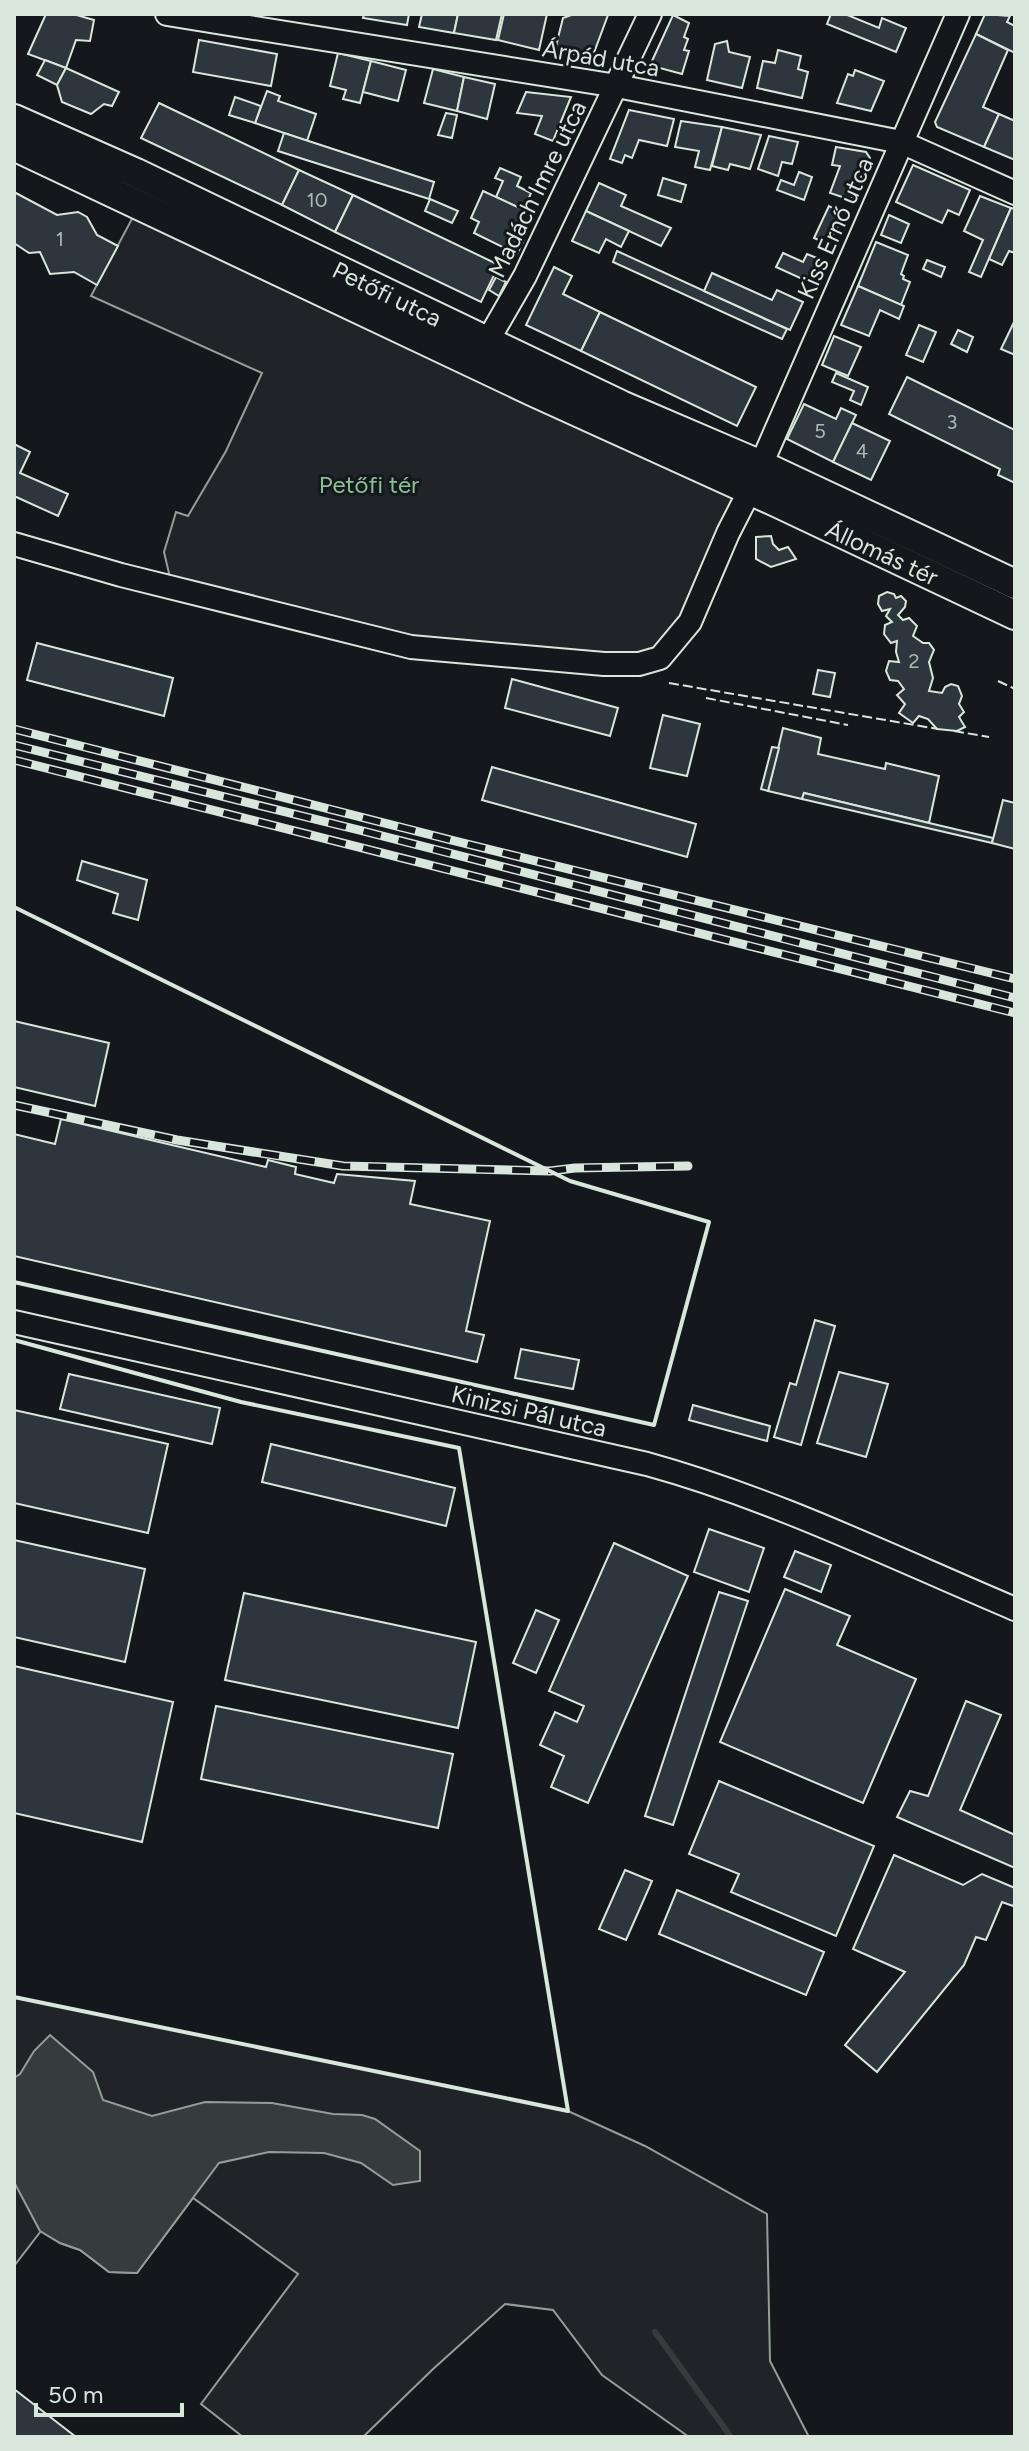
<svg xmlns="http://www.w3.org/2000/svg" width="1029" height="2451" font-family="Figtree,sans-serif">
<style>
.green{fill:#202428;stroke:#939e99;stroke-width:2}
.water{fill:#363b3e;stroke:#939e99;stroke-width:2}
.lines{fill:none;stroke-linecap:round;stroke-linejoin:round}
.stream{stroke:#363b3e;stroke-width:6}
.building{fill:#2c363c;stroke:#d8e6dc;stroke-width:2}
.minor-casing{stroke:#d8e6dc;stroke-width:26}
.major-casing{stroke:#d8e6dc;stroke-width:32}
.minor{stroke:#14181c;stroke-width:22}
.major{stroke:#14181c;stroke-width:28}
.rail-casing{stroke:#d8e6dc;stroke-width:9}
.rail{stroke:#14181c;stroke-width:6;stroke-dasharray:18;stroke-linecap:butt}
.fence{stroke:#d8e6dc;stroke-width:2;stroke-dasharray:10 4;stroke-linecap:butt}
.wall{stroke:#d8e6dc;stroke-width:4}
.labels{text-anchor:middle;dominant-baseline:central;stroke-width:6;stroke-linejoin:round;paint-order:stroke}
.number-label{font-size:20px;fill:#adbab4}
.street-label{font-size:24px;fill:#d8e6dc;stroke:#14181c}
.park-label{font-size:24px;fill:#8ac095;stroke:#14181c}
</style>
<rect width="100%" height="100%" fill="#14181c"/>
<g class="green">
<path d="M134,215L738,500L696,605L654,658L414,642L171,582L164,552L176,512L188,516L226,451L262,373L91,296Z"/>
<path d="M14,1997L568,2111L645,2146L767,2214L770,2361L809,2437H689L602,2375L553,2310L505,2304L432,2370L363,2437H243L201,2404L298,2274L193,2198L137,2273L109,2272L80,2250L60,2243L41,2231L14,2266Z"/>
</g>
<path class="water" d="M50,2035L93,2072L103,2100L152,2116L205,2102L272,2103L333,2114L362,2115L375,2119L420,2151V2181L393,2185L361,2163L324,2153L269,2152L219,2163L137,2273L109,2272L80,2250L60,2243L40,2231L14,2182V2078L20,2074L34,2051Z"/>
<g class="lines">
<path class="stream" d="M655,2332L731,2437"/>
</g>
<g class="building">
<path d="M46,14H73L94,20L90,41L76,40L66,68L28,54Z"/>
<path d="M364,14H409L407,25L363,18Z"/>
<path d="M422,14H458L454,33L419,27Z"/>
<path d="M458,14H502L496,40L454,33Z"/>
<path d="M504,14H547L539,50L498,40Z"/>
<path d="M574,14L608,15L592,58L555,50L563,18Z"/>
<path d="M831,14H845L879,28L882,18L906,28L896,52L827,24Z"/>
<path d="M985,14L1010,16L1007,22L1015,26V53L976,34Z"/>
<path d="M673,15L689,23L684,37L688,39L684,50L689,51L682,74L656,67L652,61Z"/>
<path d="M976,34L1008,50L983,107L999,114L984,147L937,127L935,122Z"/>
<path d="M199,40L277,54L271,86L193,72Z"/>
<path d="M727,41L729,52L750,57L742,88L707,80L715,44Z"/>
<path d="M778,50L801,56L798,69L808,72L802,98L757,88L763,61L775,63Z"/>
<path d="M338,53L371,61L360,103L343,99L346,90L330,86Z"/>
<path d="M45,60L66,68L57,85L37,75Z"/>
<path d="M371,61L406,70L398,101L363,92Z"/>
<path d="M66,68L119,92L112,106L104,104L91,114L62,102L57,85Z"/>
<path d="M433,69L464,77L457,111L424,103Z"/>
<path d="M855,70L884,81L871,111L837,103L848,74L853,76Z"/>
<path d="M464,77L495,84L487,119L457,111Z"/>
<path d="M267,91L280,96L278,101L316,114L307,141L255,123Z"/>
<path d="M526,92L571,97L553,141L535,134L542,116L517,113Z"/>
<path d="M235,97L261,106L255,123L229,115Z"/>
<path d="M159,103L299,170L282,205L141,138Z"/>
<path d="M629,110L674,119L667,146L639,140L632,158L625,155L622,163L610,159Z"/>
<path d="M446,113L457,115L452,138L438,135Z"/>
<path d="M999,114L1015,121V160L984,147Z"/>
<path d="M681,121L722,127L710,170L695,167L699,151L675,147Z"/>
<path d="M722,127L761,135L750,169L730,164L728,170L712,166Z"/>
<path d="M284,133L434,182L429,199L278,151Z"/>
<path d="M769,136L798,142L792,164L782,162L778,176L758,169Z"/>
<path d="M836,147L866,152L870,158L851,200L830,193L840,166L832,165Z"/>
<path d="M913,165L970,190L959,215L948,210L942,223L896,202Z"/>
<path d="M500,168L521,177L517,186L531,193L524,210L496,197L503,181L495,178Z"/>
<path d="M299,170L353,195L335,232L282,205Z"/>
<path d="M799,172L812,177L804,200L777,190L781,180L794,185Z"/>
<path d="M663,178L686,185L681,202L658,195Z"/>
<path d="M599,183L626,195L621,206L671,228L661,246L586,211Z"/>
<path d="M483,191L524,210L512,234L524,240L517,254L474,233L479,222L471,218Z"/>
<path d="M14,192L57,215L78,212L87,217L97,235L118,246L97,285L74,272L50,274L40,252L29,253L14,243Z"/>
<path d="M353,195L499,265L481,302L335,232Z"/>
<path d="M980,196L1011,208L981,277L969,272L983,240L964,231Z"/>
<path d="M430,199L458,211L452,223L425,211Z"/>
<path d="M829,206L838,211L835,217L841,220L829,245L814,238Z"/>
<path d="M1011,208L1015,209V253L1009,251L1002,265L989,259Z"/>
<path d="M586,211L629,231L621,247L606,239L599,253L572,241Z"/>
<path d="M889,215L909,224L901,243L881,235Z"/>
<path d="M876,242L908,255L901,274L904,276L903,279L910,282L901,305L858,286Z"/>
<path d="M617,251L787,329L782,339L613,262Z"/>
<path d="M783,253L803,262L807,254L822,260L811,283L776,267Z"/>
<path d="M927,260L945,267L941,277L923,269Z"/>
<path d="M554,267L572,276L563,294L600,312L581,351L526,325Z"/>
<path d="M712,273L772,300L777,290L803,302L790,330L704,291Z"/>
<path d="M496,277L506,282L499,296L489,290Z"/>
<path d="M858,286L904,306L899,319L880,310L869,336L841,325Z"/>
<path d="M600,312L756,387L737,426L581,351Z"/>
<path d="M1015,320V355L1001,349Z"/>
<path d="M919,325L936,332L923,362L906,355Z"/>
<path d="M958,330L973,337L967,352L951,344Z"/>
<path d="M834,336L861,347L848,376L822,365Z"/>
<path d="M836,373L868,387L861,405L850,400L854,391L832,382Z"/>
<path d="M907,377L1015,430V483L998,475L1000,469L889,414Z"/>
<path d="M804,404L836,419L841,408L856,415L833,462L787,439Z"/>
<path d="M852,423L890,441L871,480L833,462Z"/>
<path d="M14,444L30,452L20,473L68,494L58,516L14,496Z"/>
<path d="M771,536L773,544L779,550L788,547L796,559L771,567L756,559V537Z"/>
<path d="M887,592L894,594L896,598L901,596L906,601L905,607L898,615L903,620L909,618L917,626L913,636L923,643H929L934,650L929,662L933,678L929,691L942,693L945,687L951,684L958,686L962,696L959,704L964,712L959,717L965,727L957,731L937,729L928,719L919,716L913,723L899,713L905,704L897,695L904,689L898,681L890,680L886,671L889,661L899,662L896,652L897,641L891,643L884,634L885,625L892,622L886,616L890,609L882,611L878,604L879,596Z"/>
<path d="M37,643L173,678L164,716L27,680Z"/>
<path d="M818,670L835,673L830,697L813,694Z"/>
<path d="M512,679L618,708L610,736L505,708Z"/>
<path d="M663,715L700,724L687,776L650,768Z"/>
<path d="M783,728L821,738L818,754L885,769L886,763L939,776L929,823L804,793L802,799L768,791Z"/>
<path d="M772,747L779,748L768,791L761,789Z"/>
<path d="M492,767L696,824L687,857L482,800Z"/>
<path d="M804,793L929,823L993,838L992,843L802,799Z"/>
<path d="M1003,800L1015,803V849L992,843Z"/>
<path d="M82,861L147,880L138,920L113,913L118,894L77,880Z"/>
<path d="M14,1021L109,1043L95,1106L14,1087Z"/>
<path d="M61,1119L266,1167L268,1160L296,1167L295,1174L334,1183L337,1174L415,1181L410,1204L490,1221L466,1331L484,1335L477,1362L14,1256V1134L55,1144Z"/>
<path d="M815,1320L835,1326L801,1445L774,1437L790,1383L796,1385Z"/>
<path d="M521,1349L579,1360L573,1389L515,1378Z"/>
<path d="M839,1372L888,1384L866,1457L817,1443Z"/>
<path d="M69,1374L220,1408L212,1444L60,1409Z"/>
<path d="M693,1405L770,1426L767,1441L689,1420Z"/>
<path d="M14,1410L168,1444L148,1533L14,1503Z"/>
<path d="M271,1444L455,1488L446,1526L262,1482Z"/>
<path d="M709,1529L764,1548L749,1592L694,1572Z"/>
<path d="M14,1540L145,1569L125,1662L14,1637Z"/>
<path d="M614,1543L688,1576L588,1803L551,1787L564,1756L540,1745L555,1712L577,1722L584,1706L549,1691Z"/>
<path d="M795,1551L831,1565L821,1592L784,1577Z"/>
<path d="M785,1589L850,1616L837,1645L916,1679L863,1803L720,1742Z"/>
<path d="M719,1592L748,1601L673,1825L645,1816Z"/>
<path d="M244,1593L476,1642L458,1728L225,1680Z"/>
<path d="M536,1610L559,1620L536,1673L513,1663Z"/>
<path d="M14,1666L173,1702L142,1842L14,1813Z"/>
<path d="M966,1701L1001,1715L960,1810L1015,1835V1868L897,1817L910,1791L928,1796Z"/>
<path d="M216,1706L453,1754L438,1828L201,1779Z"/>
<path d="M719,1781L874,1846L836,1936L731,1892L739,1874L689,1854Z"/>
<path d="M894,1855L963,1885L982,1874L1015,1888V1901L1013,1906L1002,1902L986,1940L976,1937L964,1965L877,2072L845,2045L905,1972L853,1949Z"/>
<path d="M625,1870L652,1881L626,1940L599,1929Z"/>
<path d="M677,1890L824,1952L806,1995L659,1934Z"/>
<path d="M14,2389L76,2437H14Z"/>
</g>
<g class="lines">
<g class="minor-casing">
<g id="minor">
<path d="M167,14L617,86L901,142L1015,193"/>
<path d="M487,342L525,276L650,14"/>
<path d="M14,544L121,575L411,647L604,664H639L660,658L690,622L728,533L750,490L958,14"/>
<path d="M14,1322L647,1464C774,1499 894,1558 1015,1609"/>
</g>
</g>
<g class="major-casing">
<g id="major">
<path d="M14,119L136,173L621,405L761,465L1015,584"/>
<path d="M14,146L534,392L778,503L1015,615"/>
</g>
</g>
<use href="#minor" class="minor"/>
<use href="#major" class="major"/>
<g class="rail-casing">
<g id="rail">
<path d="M14,729L451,840L1015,979"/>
<path d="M14,745L363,831L1015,998"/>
<path d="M14,760L1015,1013"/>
<path d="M14,1105L177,1140L343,1166L550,1171L575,1168L688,1166"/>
</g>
</g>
<use href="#rail" class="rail"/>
<g class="fence">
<path d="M998,681L1015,689"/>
<path d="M669,683L938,729"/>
<path d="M706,698L848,725"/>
<path d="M954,731L989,737"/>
</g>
<g class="wall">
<path d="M14,907L570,1181L709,1222L654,1425L14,1282"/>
<path d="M14,1340L241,1402L459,1448L568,2111L14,1997"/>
</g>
</g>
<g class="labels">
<g class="number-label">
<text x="317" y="200">10</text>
<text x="60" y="239">1</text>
<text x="952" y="422">3</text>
<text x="820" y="431">5</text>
<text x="862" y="451">4</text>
<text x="914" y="661">2</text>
</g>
<g class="street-label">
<text transform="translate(601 58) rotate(10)">Árpád utca</text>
<text transform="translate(537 189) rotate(-64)">Madách Imre utca</text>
<text transform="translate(835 228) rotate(-66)">Kiss Ernő utca</text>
<text transform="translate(387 294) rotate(26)">Petőfi utca</text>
<text transform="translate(882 553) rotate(25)">Állomás tér</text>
<text transform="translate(529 1411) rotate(13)">Kinizsi Pál utca</text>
</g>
<g class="park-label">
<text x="369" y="484">Petőfi tér</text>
</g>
</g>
<rect width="1029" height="2451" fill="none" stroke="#d8e6dc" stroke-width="32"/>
<path d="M36 2403v12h146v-12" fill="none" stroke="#d8e6dc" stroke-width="4"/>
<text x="48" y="2403" font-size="24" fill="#d8e6dc" stroke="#14181c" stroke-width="6" paint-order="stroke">50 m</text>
</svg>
